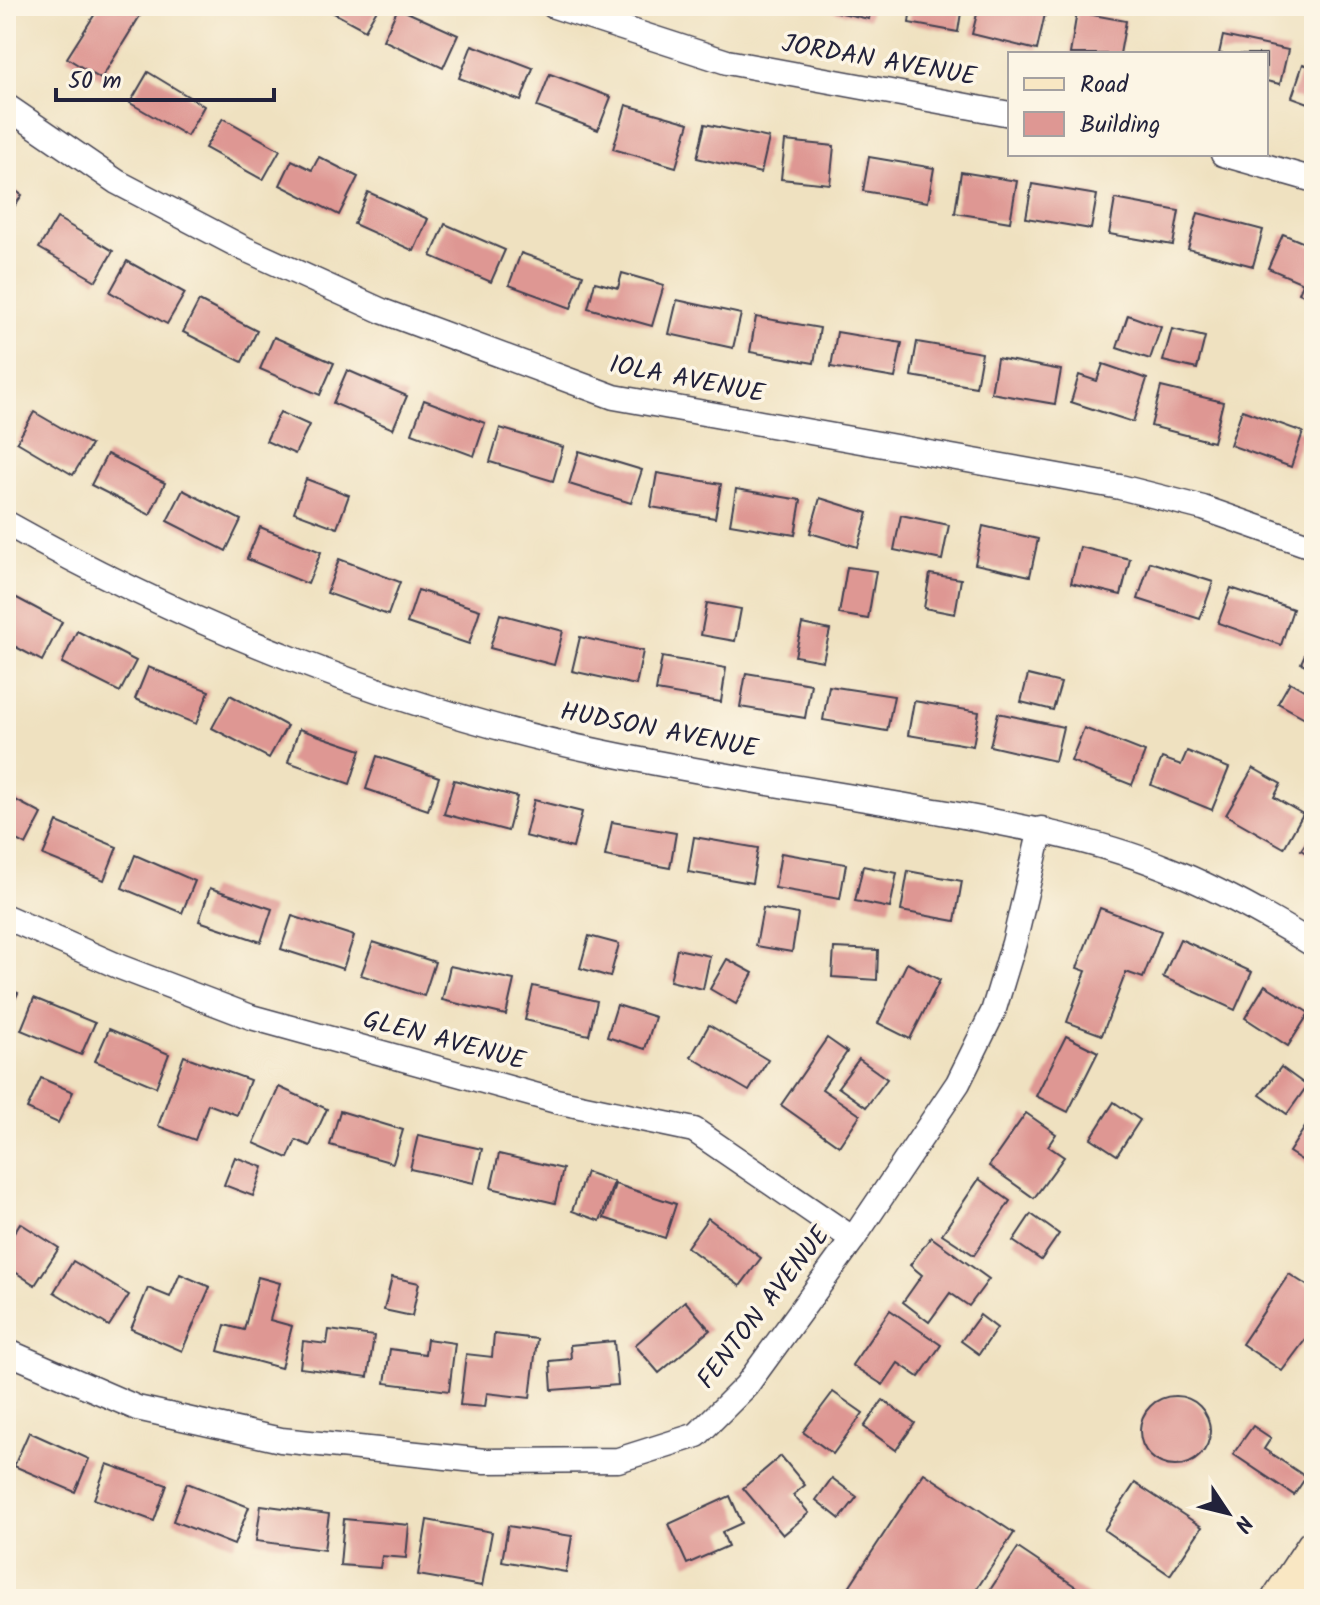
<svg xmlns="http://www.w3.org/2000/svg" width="1320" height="1605" font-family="Kalam,sans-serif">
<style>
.building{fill:#de9793}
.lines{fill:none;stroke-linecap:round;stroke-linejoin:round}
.street-casing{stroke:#413f4f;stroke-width:27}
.secondary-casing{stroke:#413f4f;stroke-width:37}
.street{stroke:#fff;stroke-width:24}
.secondary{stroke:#f9e7c3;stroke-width:34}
.labels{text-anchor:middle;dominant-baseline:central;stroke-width:7;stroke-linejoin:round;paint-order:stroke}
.street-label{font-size:26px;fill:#22223b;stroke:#fcf5e5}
</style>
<rect width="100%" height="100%" fill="#fcf5e5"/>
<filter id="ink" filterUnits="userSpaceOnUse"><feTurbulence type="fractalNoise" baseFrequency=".0125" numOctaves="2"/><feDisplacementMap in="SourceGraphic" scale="16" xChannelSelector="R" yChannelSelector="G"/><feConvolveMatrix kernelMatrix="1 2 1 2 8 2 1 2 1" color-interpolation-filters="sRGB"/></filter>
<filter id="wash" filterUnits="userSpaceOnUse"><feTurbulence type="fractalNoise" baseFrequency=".006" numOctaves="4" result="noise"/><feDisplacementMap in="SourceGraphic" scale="32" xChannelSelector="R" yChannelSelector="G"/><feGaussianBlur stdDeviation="1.8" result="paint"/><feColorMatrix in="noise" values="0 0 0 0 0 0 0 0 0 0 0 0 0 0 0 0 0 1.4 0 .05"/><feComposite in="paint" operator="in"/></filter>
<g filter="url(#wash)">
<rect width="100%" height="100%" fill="#efe1c0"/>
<g id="blocks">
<g class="building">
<path d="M100,6H146L101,79L67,58Z"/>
<path d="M321,6H379L365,30Z"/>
<path d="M810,6H871L869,19Z"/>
<path d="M911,6H962L958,32L909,23Z"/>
<path d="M979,6H1014L1045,14L1037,50L972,34Z"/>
<path d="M398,8L458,35L443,68L383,40Z"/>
<path d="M1077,12L1126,21L1120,54H1070Z"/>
<path d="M1223,36L1288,50L1280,84L1266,81V54H1219Z"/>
<path d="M472,45L533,68L521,101L459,78Z"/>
<path d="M1303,64L1314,68V105L1292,97Z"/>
<path d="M148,72L204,106L187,136L130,103Z"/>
<path d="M550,74L611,97L598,130L537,107Z"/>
<path d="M626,105L689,123L676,167L613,149Z"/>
<path d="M223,118L280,150L263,180L205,148Z"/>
<path d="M705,124L769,138L761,173L697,158Z"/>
<path d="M785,141L834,146L830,184L781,179Z"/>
<path d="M319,157L358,177L339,215L280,185L292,160L312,170Z"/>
<path d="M869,157L934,168L928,202L863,191Z"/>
<path d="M961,172L1017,181L1010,222L955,213Z"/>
<path d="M6,184L22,195L6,219Z"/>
<path d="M1032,184L1097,195L1091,229L1026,218Z"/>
<path d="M368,192L428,219L414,251L354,224Z"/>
<path d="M1115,199L1179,211L1173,245L1109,234Z"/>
<path d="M1198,213L1263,230L1253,266L1188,249Z"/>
<path d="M57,218L113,251L96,281L39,248Z"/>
<path d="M445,224L505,250L491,282L431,256Z"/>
<path d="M1283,234L1314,247V300L1299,293L1303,283L1268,268Z"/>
<path d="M521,253L583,275L571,308L509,285Z"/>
<path d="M127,261L185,293L167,324L110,292Z"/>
<path d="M622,273L664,285L652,326L588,308L595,282L618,288Z"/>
<path d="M677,300L741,314L733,348L669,334Z"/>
<path d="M199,301L257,331L242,362L183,332Z"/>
<path d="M1128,315L1161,327L1150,359L1117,348Z"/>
<path d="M756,317L820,328L814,363L750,352Z"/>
<path d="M1172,329L1205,337L1197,369L1163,361Z"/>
<path d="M837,332L902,343L895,378L831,367Z"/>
<path d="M274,337L334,363L320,395L260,369Z"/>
<path d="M917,342L982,353L976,387L911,376Z"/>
<path d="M997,358L1061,370L1055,404L991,393Z"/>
<path d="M1103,364L1147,379L1133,422L1071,402L1079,375L1097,381Z"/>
<path d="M347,370L407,396L393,429L333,403Z"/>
<path d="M1161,387L1223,402L1213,442L1151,426Z"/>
<path d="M424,400L485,423L474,456L412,433Z"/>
<path d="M1242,410L1303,432L1291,467L1230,445Z"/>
<path d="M34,412L91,445L73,475L17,442Z"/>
<path d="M280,412L309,425L295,454L266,441Z"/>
<path d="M500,428L563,447L553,481L490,462Z"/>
<path d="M579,451L642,470L631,503L569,484Z"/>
<path d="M107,454L165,483L150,515L91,485Z"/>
<path d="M657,473L721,484L715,518L651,507Z"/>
<path d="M306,479L349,495L337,528L294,512Z"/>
<path d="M736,489L801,500L795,535L730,524Z"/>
<path d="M183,490L241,520L226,551L167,521Z"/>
<path d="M820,498L868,513L858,547L810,533Z"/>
<path d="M901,515L949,525L942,560L894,550Z"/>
<path d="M983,526L1038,539L1030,576L975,564Z"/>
<path d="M260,527L321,552L308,584L247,559Z"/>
<path d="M1080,547L1130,559L1121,595L1071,583Z"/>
<path d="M339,559L400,582L388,615L327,593Z"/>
<path d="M1150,562L1213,582L1200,619L1138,599Z"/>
<path d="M847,567L876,571L868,619L839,614Z"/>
<path d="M930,574L961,579L955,614L924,608Z"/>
<path d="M1231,588L1293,609L1281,645L1218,623Z"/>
<path d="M418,590L480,610L469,644L407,623Z"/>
<path d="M13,596L62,622L42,661L14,646L6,663V610Z"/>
<path d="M707,603L741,609L735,641L701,635Z"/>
<path d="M500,614L563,631L554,665L490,648Z"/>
<path d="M802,624L830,630L823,661L795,656Z"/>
<path d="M77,631L136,661L120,692L62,663Z"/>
<path d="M1314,634V669L1301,663Z"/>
<path d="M580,637L643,651L636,685L572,671Z"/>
<path d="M662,657L726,668L721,702L656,691Z"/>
<path d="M148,667L209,691L196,724L135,699Z"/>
<path d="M746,673L811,684L805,718L740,707Z"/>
<path d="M1028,675L1061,683L1053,710L1021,702Z"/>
<path d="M1290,682L1314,696V702L1305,718L1278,703Z"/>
<path d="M829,686L894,696L887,731L823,720Z"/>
<path d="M230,695L287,726L269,758L212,728Z"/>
<path d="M914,701L979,712L973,746L908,735Z"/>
<path d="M998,713L1063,727L1055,761L990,746Z"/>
<path d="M1084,728L1145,752L1132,785L1071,761Z"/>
<path d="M299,729L361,750L350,784L288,762Z"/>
<path d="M1187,751L1229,768L1212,810L1151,785L1162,758L1181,765Z"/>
<path d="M377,756L439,777L428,810L366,789Z"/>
<path d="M1253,768L1281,784L1274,797L1303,814L1284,848L1226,815Z"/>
<path d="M454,780L517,797L508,831L444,814Z"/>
<path d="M6,795L42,814L26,845L6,835Z"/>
<path d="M534,800L582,812L573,848L525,836Z"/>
<path d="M57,822L117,847L104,880L43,855Z"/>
<path d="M612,822L676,833L670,868L605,856Z"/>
<path d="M1314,831V858L1301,850Z"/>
<path d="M694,837L758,848L752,883L688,872Z"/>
<path d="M781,853L846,864L840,899L775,888Z"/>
<path d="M135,855L195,881L182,913L122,888Z"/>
<path d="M863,866L897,873L890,908L855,901Z"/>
<path d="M908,871L962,881L955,921L901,911Z"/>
<path d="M210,888L272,909L261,942L199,921Z"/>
<path d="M763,908L798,914L792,952L756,946Z"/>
<path d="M1100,908L1161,931L1143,978L1126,972L1102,1035L1067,1022L1086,971L1077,968Z"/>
<path d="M292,916L354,936L343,969L281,949Z"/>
<path d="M589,936L619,944L610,977L580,968Z"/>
<path d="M1180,939L1252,972L1235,1010L1163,977Z"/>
<path d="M373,942L435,962L424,996L361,975Z"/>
<path d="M834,948L878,950L877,980L832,977Z"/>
<path d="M677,949L710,956L703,989L670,981Z"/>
<path d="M727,959L753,973L736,1004L710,989Z"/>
<path d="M907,963L940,980L910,1039L878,1023Z"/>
<path d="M450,966L514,980L506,1015L442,1000Z"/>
<path d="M1265,985L1309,1013L1288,1046L1245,1018Z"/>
<path d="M533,986L597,1001L589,1035L525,1020Z"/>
<path d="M6,988L18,993L6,1018Z"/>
<path d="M34,998L95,1023L81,1055L21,1030Z"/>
<path d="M617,1005L655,1017L645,1049L607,1037Z"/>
<path d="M709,1025L768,1060L749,1091L691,1057Z"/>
<path d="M109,1029L169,1054L156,1087L95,1061Z"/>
<path d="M1066,1036L1098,1052L1068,1112L1036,1096Z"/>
<path d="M827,1038L847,1052L822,1089L860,1115L839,1146L781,1105Z"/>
<path d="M184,1056L250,1080L237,1115L208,1104L195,1140L158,1126Z"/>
<path d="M859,1059L887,1079L866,1107L838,1087Z"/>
<path d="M1281,1067L1307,1086L1287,1114L1260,1095Z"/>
<path d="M41,1078L73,1092L58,1123L27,1109Z"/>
<path d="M279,1087L327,1109L310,1146L296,1140L288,1158L254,1143Z"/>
<path d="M1114,1102L1140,1120L1117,1155L1091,1138Z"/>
<path d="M340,1111L403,1130L393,1163L330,1145Z"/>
<path d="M1026,1113L1056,1134L1048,1146L1064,1157L1034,1198L989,1166Z"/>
<path d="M1309,1121L1314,1124V1168L1289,1152Z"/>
<path d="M418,1135L482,1149L474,1183L410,1169Z"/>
<path d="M499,1154L563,1169L555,1203L491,1188Z"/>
<path d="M235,1157L263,1167L253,1196L224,1185Z"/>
<path d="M586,1172L614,1182L600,1221L572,1211Z"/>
<path d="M979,1179L1010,1201L974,1255L942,1234Z"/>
<path d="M615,1184L676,1204L665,1238L604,1218Z"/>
<path d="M1031,1214L1059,1234L1041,1260L1013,1241Z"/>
<path d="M708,1218L761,1258L740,1286L687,1247Z"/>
<path d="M20,1223L59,1248L35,1285L6,1266V1235L11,1238Z"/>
<path d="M931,1237L989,1279L969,1306L950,1293L929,1322L903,1302L922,1275L910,1265Z"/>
<path d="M73,1261L129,1295L109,1326L54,1292Z"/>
<path d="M180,1274L210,1287L182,1351L131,1329L148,1288L170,1297Z"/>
<path d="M1289,1274L1314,1290V1328L1282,1371L1242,1344Z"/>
<path d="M258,1277L280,1283L270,1320L292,1326L281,1368L218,1351L225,1325L244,1330Z"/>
<path d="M392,1277L419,1283L412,1316L384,1310Z"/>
<path d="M685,1301L710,1330L659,1373L635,1345Z"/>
<path d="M890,1310L941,1345L919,1377L898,1363L883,1385L852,1365Z"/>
<path d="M980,1315L997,1328L979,1354L961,1341Z"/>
<path d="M329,1330L374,1336L368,1377L300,1368L303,1341L327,1344Z"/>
<path d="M494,1334L537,1339L530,1398L487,1393L485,1407L460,1405L466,1354L492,1357Z"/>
<path d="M427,1339L455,1343L449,1391L385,1383L390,1349L425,1354Z"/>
<path d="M614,1341L618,1385L552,1390L550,1361L571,1359L570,1345Z"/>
<path d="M833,1392L863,1413L833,1454L803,1432Z"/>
<circle cx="1175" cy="1431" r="35"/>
<path d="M883,1400L915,1423L896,1450L864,1427Z"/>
<path d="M1253,1426L1271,1438L1264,1449L1306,1477L1294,1495L1233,1454Z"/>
<path d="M29,1432L89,1459L75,1492L14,1466Z"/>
<path d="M781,1456L805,1485L793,1495L809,1513L783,1535L743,1488Z"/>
<path d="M107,1464L167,1485L154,1521L94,1499Z"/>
<path d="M924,1473L1014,1533L970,1599H841Z"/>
<path d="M832,1478L857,1497L840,1519L816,1500Z"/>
<path d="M187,1483L249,1507L234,1545L173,1521Z"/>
<path d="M1135,1483L1202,1527L1170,1575L1104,1530Z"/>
<path d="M730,1496L742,1523L722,1532L728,1546L687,1564L669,1524Z"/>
<path d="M261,1505L329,1514L324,1550L256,1541Z"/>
<path d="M344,1519L409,1525L406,1558L382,1556L380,1568L340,1565Z"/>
<path d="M427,1520L492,1532L482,1586L418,1575Z"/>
<path d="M508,1526L572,1536L566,1572L502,1561Z"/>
<path d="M1018,1548L1094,1599H984Z"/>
</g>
</g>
</g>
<g filter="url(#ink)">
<use href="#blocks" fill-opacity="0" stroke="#413f4f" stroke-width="2"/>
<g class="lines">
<g class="street-casing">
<g id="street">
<path d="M554,6L727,62L1010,114"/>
<path d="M6,106L117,182L245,249L382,311L614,397L1120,487L1203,508L1314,547"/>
<path d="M1223,154L1314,180"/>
<path d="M6,523C187,625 398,710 601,752C710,775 821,791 930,810C1009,824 1092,838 1166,868C1217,888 1267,916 1314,945"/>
<path d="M6,917L120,967L251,1017L556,1101L694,1130L853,1239"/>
<path d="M6,1351L137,1408L281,1440L485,1461L618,1460L697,1435L746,1386L853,1239L958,1083L993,1012L1014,943L1041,829"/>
</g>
</g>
<g class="secondary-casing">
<path id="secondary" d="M1279,1599L1314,1546"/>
</g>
<use href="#street" class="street"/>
<use href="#secondary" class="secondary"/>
</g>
</g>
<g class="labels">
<g class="street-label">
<text transform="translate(879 61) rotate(10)">JORDAN AVENUE</text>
<text transform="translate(687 380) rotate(11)">IOLA AVENUE</text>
<text transform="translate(659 731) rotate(11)">HUDSON AVENUE</text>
<text transform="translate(444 1041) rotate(15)">GLEN AVENUE</text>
<text transform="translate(764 1308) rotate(-52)">FENTON AVENUE</text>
</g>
</g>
<rect width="1320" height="1605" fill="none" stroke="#fcf5e5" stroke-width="32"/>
<rect x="1008" y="52" width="260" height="104" fill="#fcf5e5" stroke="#a5a1a1" stroke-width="2"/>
<rect x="1024" y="78" width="40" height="12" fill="#f9e7c3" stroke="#a5a1a1" stroke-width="2"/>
<text x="1080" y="92" font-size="24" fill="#22223b">Road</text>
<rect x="1024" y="112" width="40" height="24" fill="#de9793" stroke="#a5a1a1" stroke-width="2"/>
<text x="1080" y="132" font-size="24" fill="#22223b">Building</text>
<g transform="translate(1228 1513) rotate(125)" stroke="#fcf5e5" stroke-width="6" paint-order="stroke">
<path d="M0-6L14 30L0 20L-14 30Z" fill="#22223b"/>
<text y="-12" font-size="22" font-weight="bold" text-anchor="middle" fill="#22223b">N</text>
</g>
<path d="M56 88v12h218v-12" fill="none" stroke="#22223b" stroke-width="4"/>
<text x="68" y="88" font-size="24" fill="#22223b" stroke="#fcf5e5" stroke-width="6" paint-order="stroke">50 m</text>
</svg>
